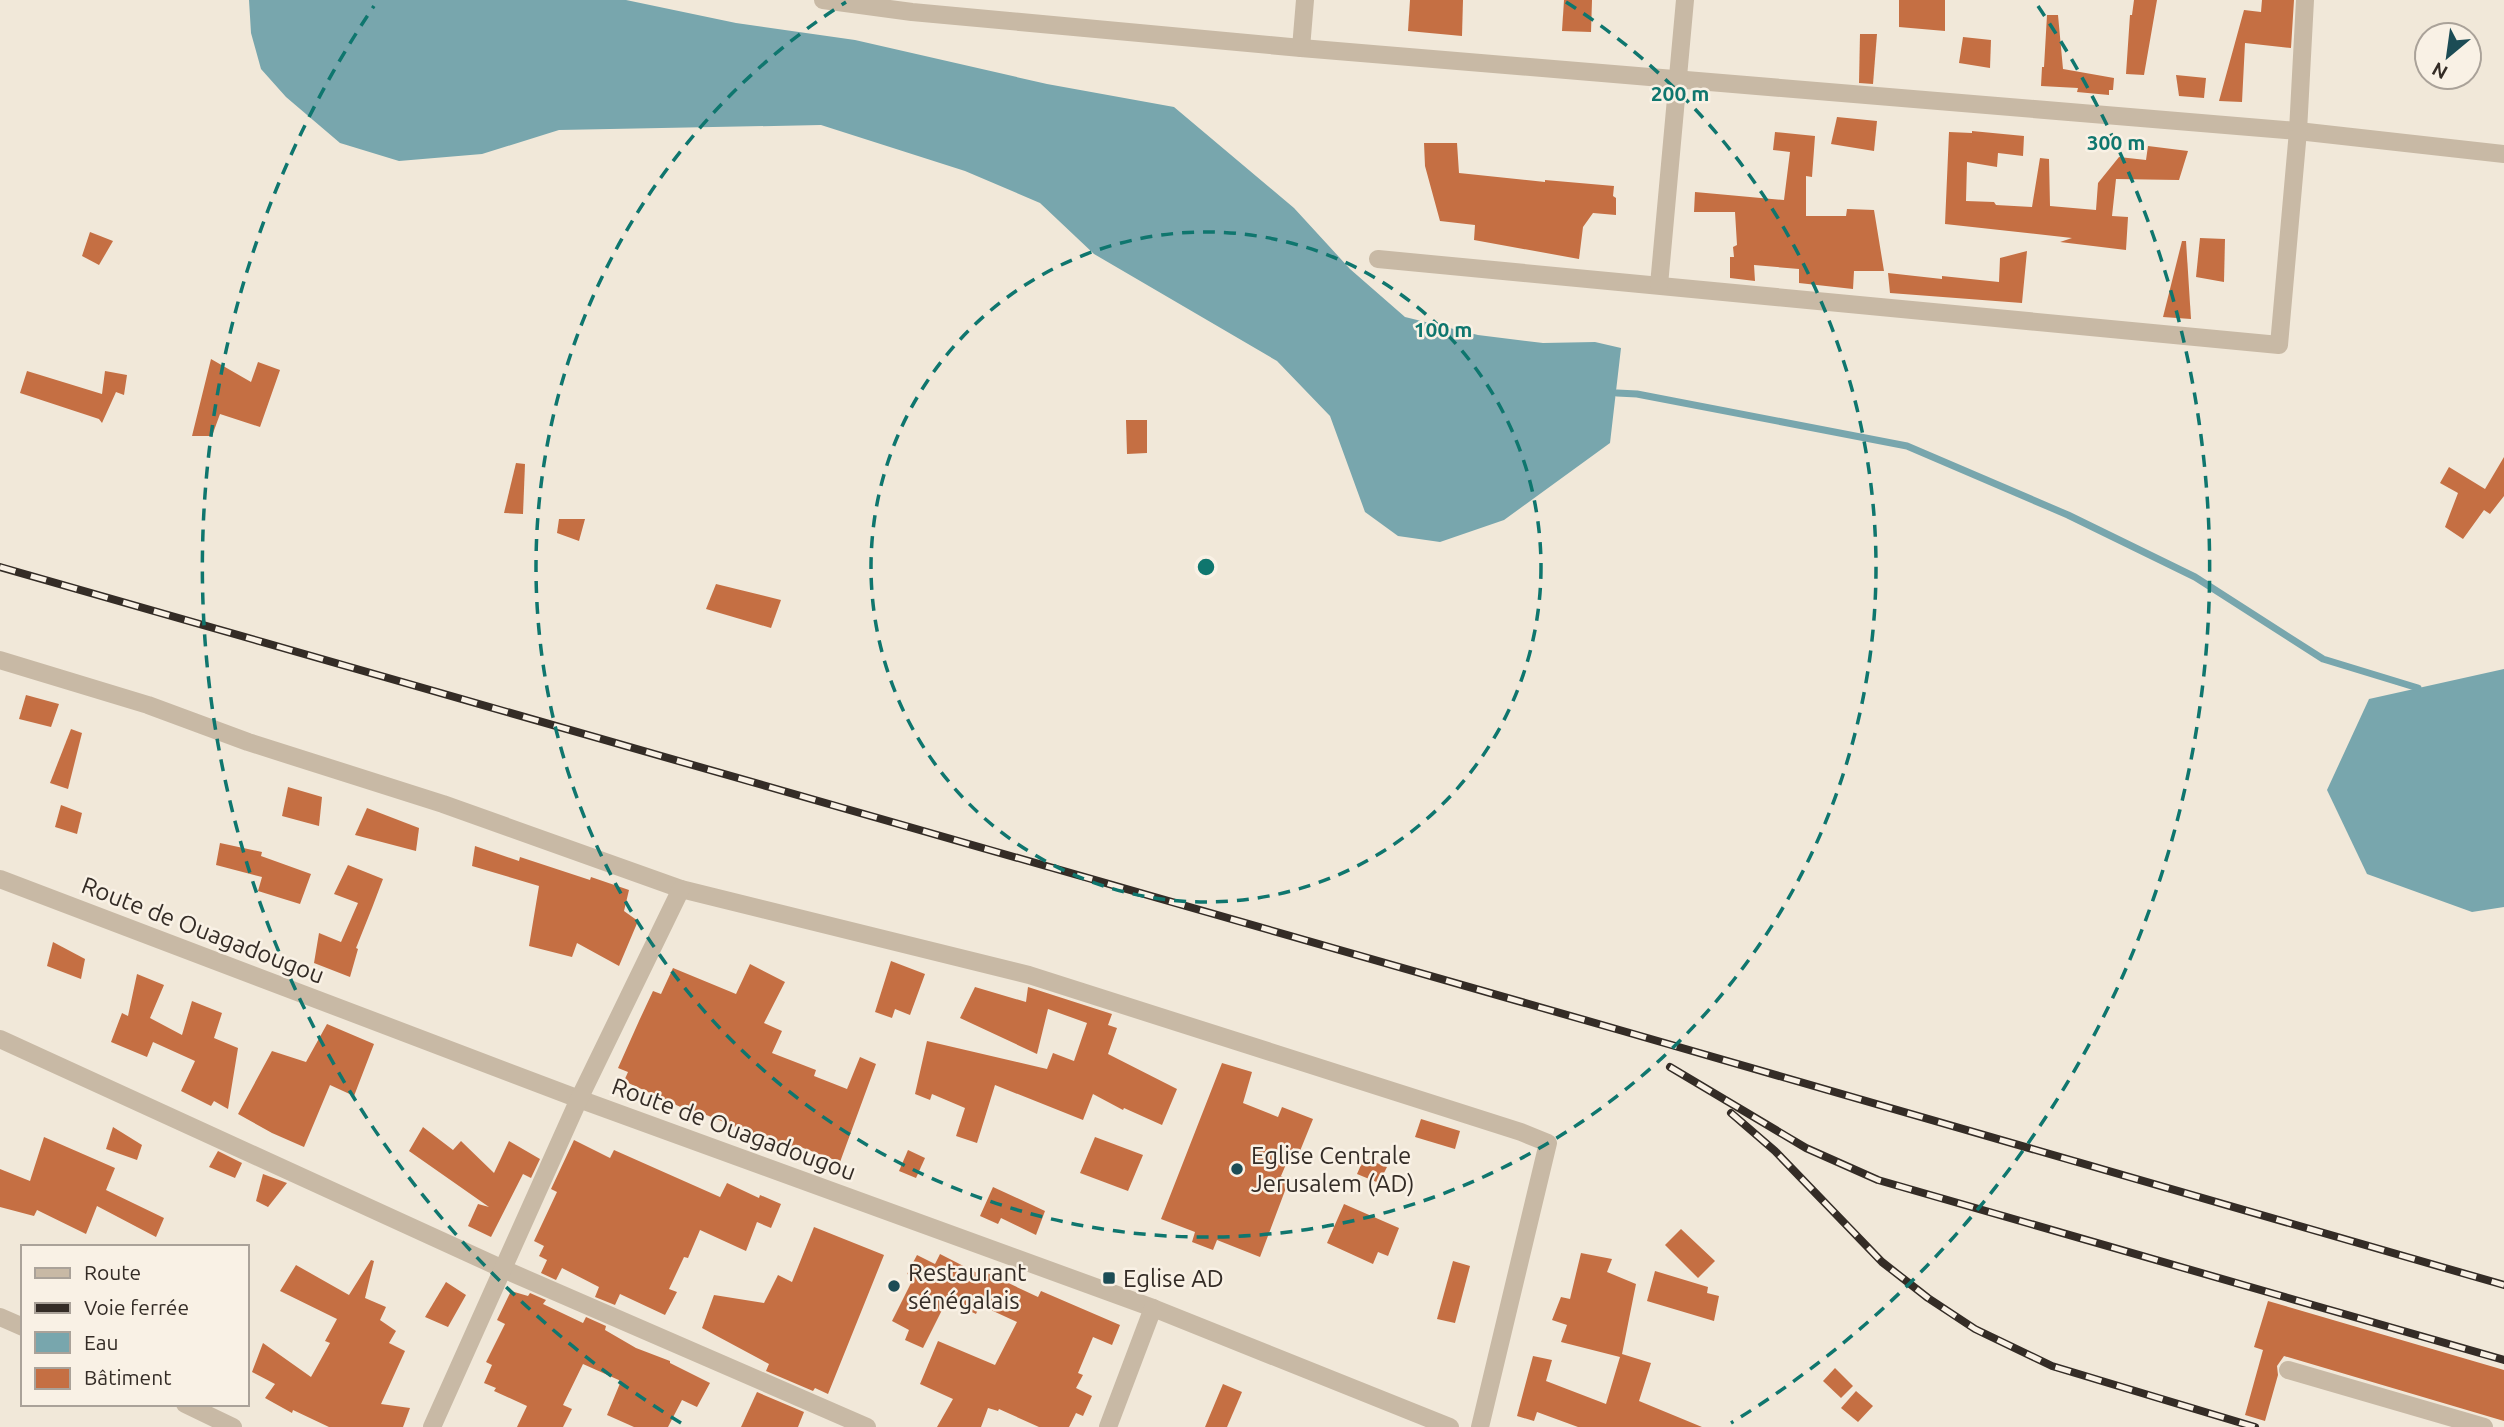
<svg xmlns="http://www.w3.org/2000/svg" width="2504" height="1427" font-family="Ubuntu,sans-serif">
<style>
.water{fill:#78a6ad}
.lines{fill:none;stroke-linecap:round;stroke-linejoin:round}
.stream{stroke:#78a6ad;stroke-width:7}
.building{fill:#c56f43}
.minor{stroke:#c8b9a5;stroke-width:18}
.rail-casing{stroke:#342c26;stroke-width:8}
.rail{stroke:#f9f1e5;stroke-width:5;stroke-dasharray:16;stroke-linecap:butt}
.ring{fill:none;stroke:#0f766e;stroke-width:3.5;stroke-dasharray:12 9}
.poi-dot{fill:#1c4c55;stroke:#f9f1e5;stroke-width:2.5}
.labels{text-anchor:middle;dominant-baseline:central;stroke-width:5;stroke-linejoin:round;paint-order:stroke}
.street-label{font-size:24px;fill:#342c26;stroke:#f9f1e5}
.poi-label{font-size:24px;fill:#342c26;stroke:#f9f1e5;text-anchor:start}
.centre{fill:#0f766e;stroke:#f9f1e5;stroke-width:3.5}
.ring-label{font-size:21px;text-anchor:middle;font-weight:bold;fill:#0f766e;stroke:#f9f1e5;stroke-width:5;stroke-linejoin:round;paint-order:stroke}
</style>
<rect width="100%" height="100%" fill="#f1e8d9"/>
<g class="water">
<path d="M249,0H626L736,23L855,40L1047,84L1174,107L1294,208L1350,269L1405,317L1478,335L1543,343L1595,342L1621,348L1610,443L1504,520L1440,542L1398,536L1365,512L1330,416L1277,361L1094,254L1040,203L965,171L821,125L559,130L482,154L399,161L340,143L286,97L261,69L251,33Z"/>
<path d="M2504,669V907L2472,912L2367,874L2327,790L2369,699Z"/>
</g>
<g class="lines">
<path class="stream" d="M1617,393L1637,394L1907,446L2068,515L2195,577L2323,659L2418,688"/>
</g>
<g class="building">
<path d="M1410,0H1463L1462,36L1408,31Z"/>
<path d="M1564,0H1592L1591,32L1562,31Z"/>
<path d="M1899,0H1945V31L1899,27Z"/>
<path d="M2134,0H2157L2144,75L2126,74L2130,15H2132Z"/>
<path d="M2262,0H2294L2291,48L2245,43L2242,102L2219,101L2244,10L2261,12Z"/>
<path d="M2047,15H2058L2063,69L2114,78L2113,90H2109V95L2077,92L2078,88L2041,86L2042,67H2044Z"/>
<path d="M1860,34H1877L1873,84L1859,83Z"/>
<path d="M1963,37L1991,40L1990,68L1959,63Z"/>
<path d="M2176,75L2206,78L2204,98L2179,96Z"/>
<path d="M1837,117L1877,121L1874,151L1831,144Z"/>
<path d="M1972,131L2024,136L2023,156L1998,153L1997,167L1967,162L1966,201L1994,202L1996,205L2032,207L2040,158L2049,159L2050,206L2096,210L2098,183L2119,157L2146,160L2148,146L2188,151L2179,180L2116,179L2112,216L2128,217L2126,250L2060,242L2072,238L1945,224L1949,132L1972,133Z"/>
<path d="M1775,132L1815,136L1812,177L1806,176V216H1846L1847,209L1874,210L1884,271H1854L1853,289L1799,283V269L1754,265L1755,281L1730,278V257H1734L1733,247L1737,245L1735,212H1694L1695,192L1784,200L1790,152L1773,150Z"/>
<path d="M1424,143H1457L1459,173L1545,182V180L1614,186L1613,196L1616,198V215L1593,213L1583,227L1579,259L1474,240L1475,225L1440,221L1425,166Z"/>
<path d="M90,232L113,241L99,265L82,256Z"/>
<path d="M2200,238L2225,239L2224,282L2196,277Z"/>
<path d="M2182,241H2186L2191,319L2163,317Z"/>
<path d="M2027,251L2022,303L1890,293L1888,273L1942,279V276L1999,282L2000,258Z"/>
<path d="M211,359L251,382L258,362L280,370L260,427L220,414L212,436H192Z"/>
<path d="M27,371L102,394L105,371L127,375L124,395L116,392L102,423L99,419L20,393Z"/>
<path d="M1126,420H1147V453L1127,454Z"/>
<path d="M2504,457V496L2490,514L2484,510L2463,539L2445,527L2458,493L2440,483L2449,467L2485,489Z"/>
<path d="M516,463L525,464L523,514L504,513Z"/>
<path d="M559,519H585L579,541L557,533Z"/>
<path d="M716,584L781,600L771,628L706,609Z"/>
<path d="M26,695L59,704L51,727L19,719Z"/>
<path d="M71,729L82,733L68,789L50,783Z"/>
<path d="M288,787L322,797L319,826L282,816Z"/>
<path d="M61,805L82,813L77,834L55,827Z"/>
<path d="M367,808L419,828L416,851L355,835Z"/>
<path d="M220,843L262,852L261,856L311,874L300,904L258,891L262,877L216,865Z"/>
<path d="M475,846L519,861L520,857L590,880L591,877L629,890L624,911L638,921L619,966L577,943L572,957L529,946L539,886L472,866Z"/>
<path d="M348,865L383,879L372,908L368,906L372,908L356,948L358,949L350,977L314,963L319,933L341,942L358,903L334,894Z"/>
<path d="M53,942L85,959L81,979L47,966Z"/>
<path d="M891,961L925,974L910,1015L895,1009L892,1018L875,1012Z"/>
<path d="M750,964L785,982L764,1023L782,1031L772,1053L816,1070L814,1076L847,1089L860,1057L876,1064L840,1162L798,1146L796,1151L699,1112L698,1115L624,1081L628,1072L618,1068L639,1021L653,991L661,994L673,968L736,994Z"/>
<path d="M137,974L164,985L150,1018L182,1035L192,1001L222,1013L214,1038L238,1048L228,1109L214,1101L211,1106L181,1091L195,1061L153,1042L147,1057L111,1042L122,1013L128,1016Z"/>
<path d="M975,987L1026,1002L1028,987L1112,1014L1108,1025L1117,1028L1108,1054L1177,1089L1162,1125L1124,1108L1123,1110L1093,1094L1083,1120L995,1085L977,1143L956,1136L965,1108L932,1094L930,1100L915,1094L927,1041L1047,1069L1053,1053L1074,1061L1087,1023L1048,1009L1037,1054L960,1018Z"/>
<path d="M327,1024L374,1044L354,1096L330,1085L304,1147L272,1133L238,1114L272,1051L306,1062Z"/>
<path d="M1222,1063L1252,1072L1243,1103L1278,1117L1282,1107L1313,1119L1300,1151L1293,1148L1281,1176L1289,1180L1260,1257L1217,1240L1213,1250L1192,1242L1195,1232L1161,1219Z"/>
<path d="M1421,1119L1460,1131L1455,1149L1415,1137Z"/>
<path d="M113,1127L142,1145L137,1160L106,1149Z"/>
<path d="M423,1127L453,1150L461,1141L494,1173L509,1141L540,1159L531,1178L523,1174L491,1237L468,1226L478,1204L489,1207L409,1151Z"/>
<path d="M44,1137L115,1168L106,1190L164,1218L156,1237L97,1206L86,1234L37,1210L34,1216L0,1207V1169L30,1181Z"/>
<path d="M1095,1137L1143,1155L1128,1191L1080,1173Z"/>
<path d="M574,1140L610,1158L614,1150L720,1197L727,1183L759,1198L760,1195L781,1204L771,1228L757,1222L746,1251L700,1230L688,1258L684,1257L669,1289L677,1292L665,1315L620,1294L615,1305L595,1297L599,1287L562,1268L556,1280L541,1273L547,1260L539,1256L544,1246L534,1241L557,1192L551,1189Z"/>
<path d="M908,1150L925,1158L916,1178L899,1171Z"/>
<path d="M218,1151L242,1163L235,1178L209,1167Z"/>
<path d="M1364,1158L1387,1167L1379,1183L1357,1174Z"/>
<path d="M263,1174L287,1183L268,1207L256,1201Z"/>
<path d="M993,1187L1045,1211L1036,1235L1001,1218L998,1224L980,1216Z"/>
<path d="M1344,1204L1399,1228L1388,1256L1378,1252L1373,1264L1327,1243Z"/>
<path d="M814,1227L884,1255L828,1394L815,1388L813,1391L766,1371L769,1364L702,1328L714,1295L764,1303L778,1275L792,1282Z"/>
<path d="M1681,1229L1715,1261L1698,1278L1665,1245Z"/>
<path d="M1581,1253L1612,1259L1607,1272L1636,1284L1622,1354L1651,1363L1639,1401L1702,1427H1578L1537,1412L1534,1421L1517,1416L1533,1356L1552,1360L1546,1381L1606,1404L1620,1357L1561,1342L1567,1325L1552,1320L1561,1297L1570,1299Z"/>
<path d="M940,1254L985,1277L987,1273L1038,1297L1041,1291L1120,1325L1112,1345L1093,1337L1078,1373L1083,1375L1076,1388L1092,1396L1083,1416L1076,1413L1069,1427H1039L999,1409L998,1411L988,1408L981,1427H937L953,1399L920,1384L938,1341L995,1365L1017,1322L980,1305L976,1314L947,1300L923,1348L905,1340L909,1330L892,1321L914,1277L907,1274L917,1255L935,1264Z"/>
<path d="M371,1260L374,1261L365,1298L386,1307L380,1320L396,1331L389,1343L405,1351L381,1404L410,1408L403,1427H329L293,1410L292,1413L265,1398L275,1384L252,1372L263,1343L311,1377L330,1343L325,1341L337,1319L280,1291L296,1265L349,1295Z"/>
<path d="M1453,1261L1470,1266L1455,1323L1437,1319Z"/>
<path d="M1655,1271L1708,1287L1707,1293L1719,1296L1714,1321L1647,1301Z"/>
<path d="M446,1282L466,1295L448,1327L425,1317Z"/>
<path d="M511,1291L528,1296L530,1293L546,1300L543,1304L583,1323L586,1317L606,1326L605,1330L636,1348L670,1361V1363L710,1383L697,1407L682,1400L668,1427H634L607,1415L621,1381L583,1364L563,1405L572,1409L563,1427H517L527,1406L494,1391L496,1388L484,1383L492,1365L486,1362L505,1324L497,1320Z"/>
<path d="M2268,1301L2504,1370V1421L2284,1356L2277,1366L2278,1375L2265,1421L2245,1415L2263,1350L2254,1347Z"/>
<path d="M1835,1368L1853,1386L1841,1398L1823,1381Z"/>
<path d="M1223,1384L1242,1392L1227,1427H1205Z"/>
<path d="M1856,1391L1873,1406L1858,1422L1841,1408Z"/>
<path d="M757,1392L804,1412L798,1427H741Z"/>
</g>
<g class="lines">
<g class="minor">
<path d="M823,0L912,12L1301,48L2298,131L2504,154"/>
<path d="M1301,48L1305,0"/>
<path d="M1378,259L2279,345L2298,131L2305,0"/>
<path d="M1659,285L1685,0"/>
<path d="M0,660L148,705L248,742L443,804L681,889L1029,975L1521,1132L1548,1143L1480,1427"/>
<path d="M0,879L579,1099L1153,1308L1450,1427"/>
<path d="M0,1039L503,1269L867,1427"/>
<path d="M0,1317L23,1327"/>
<path d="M2288,1370L2484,1427"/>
<path d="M185,1404L233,1427"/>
<path d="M432,1427L579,1099L681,889"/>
<path d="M1108,1427L1153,1308"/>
</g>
<g class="rail-casing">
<g id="rail">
<path d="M0,567L1623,1031L2504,1285"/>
<path d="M1670,1067L1806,1148L1878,1180L2504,1360"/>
<path d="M1731,1113L1775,1151L1882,1262L1928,1298L1975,1329L2052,1366L2255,1427"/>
</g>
</g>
<use href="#rail" class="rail"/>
</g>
<g class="ring">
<circle cx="1206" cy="567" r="335"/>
<path d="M1566 2A670 670 0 1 1 846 2"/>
<path d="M681 1423A1004 1004 0 0 1 374 6M2038 6A1004 1004 0 0 1 1731 1423"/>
</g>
<g class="poi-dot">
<circle cx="1237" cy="1169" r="7"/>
<rect x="1102" y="1271" width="14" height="14" rx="3.5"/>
<circle cx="894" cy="1286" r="7"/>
</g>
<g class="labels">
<g class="street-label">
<text transform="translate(203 930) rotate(21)">Route de Ouagadougou</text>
<text transform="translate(734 1129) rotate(20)">Route de Ouagadougou</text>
</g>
<g class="poi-label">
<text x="1251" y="1155">Eglise Centrale<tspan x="1251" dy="28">Jerusalem (AD)</tspan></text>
<text x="908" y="1272">Restaurant<tspan x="908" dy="28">sénégalais</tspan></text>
<text x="1123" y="1278">Eglise AD</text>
</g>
</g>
<circle cx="1206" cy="567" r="10" class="centre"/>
<g class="ring-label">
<text x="1680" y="101">200 m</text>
<text x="2116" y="150">300 m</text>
<text x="1443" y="337">100 m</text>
</g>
<rect x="21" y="1245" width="228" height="161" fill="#f9f1e5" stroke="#aaa299" stroke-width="2"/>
<rect x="35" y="1268" width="35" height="10" fill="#c8b9a5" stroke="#aaa299" stroke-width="2"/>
<text x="84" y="1280" font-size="21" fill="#342c26">Route</text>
<rect x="35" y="1303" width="35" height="10" fill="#342c26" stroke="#aaa299" stroke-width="2"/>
<text x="84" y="1315" font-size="21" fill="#342c26">Voie ferrée</text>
<rect x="35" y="1332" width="35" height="21" fill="#78a6ad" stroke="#aaa299" stroke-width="2"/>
<text x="84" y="1350" font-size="21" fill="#342c26">Eau</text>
<rect x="35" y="1368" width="35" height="21" fill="#c56f43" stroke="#aaa299" stroke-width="2"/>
<text x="84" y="1385" font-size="21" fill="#342c26">Bâtiment</text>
<g transform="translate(2448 56) rotate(209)"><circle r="33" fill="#f9f1e5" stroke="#aaa299" stroke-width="2"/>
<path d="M0-5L12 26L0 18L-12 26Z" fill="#1c4c55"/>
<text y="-10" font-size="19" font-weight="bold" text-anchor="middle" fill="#342c26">N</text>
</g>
</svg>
